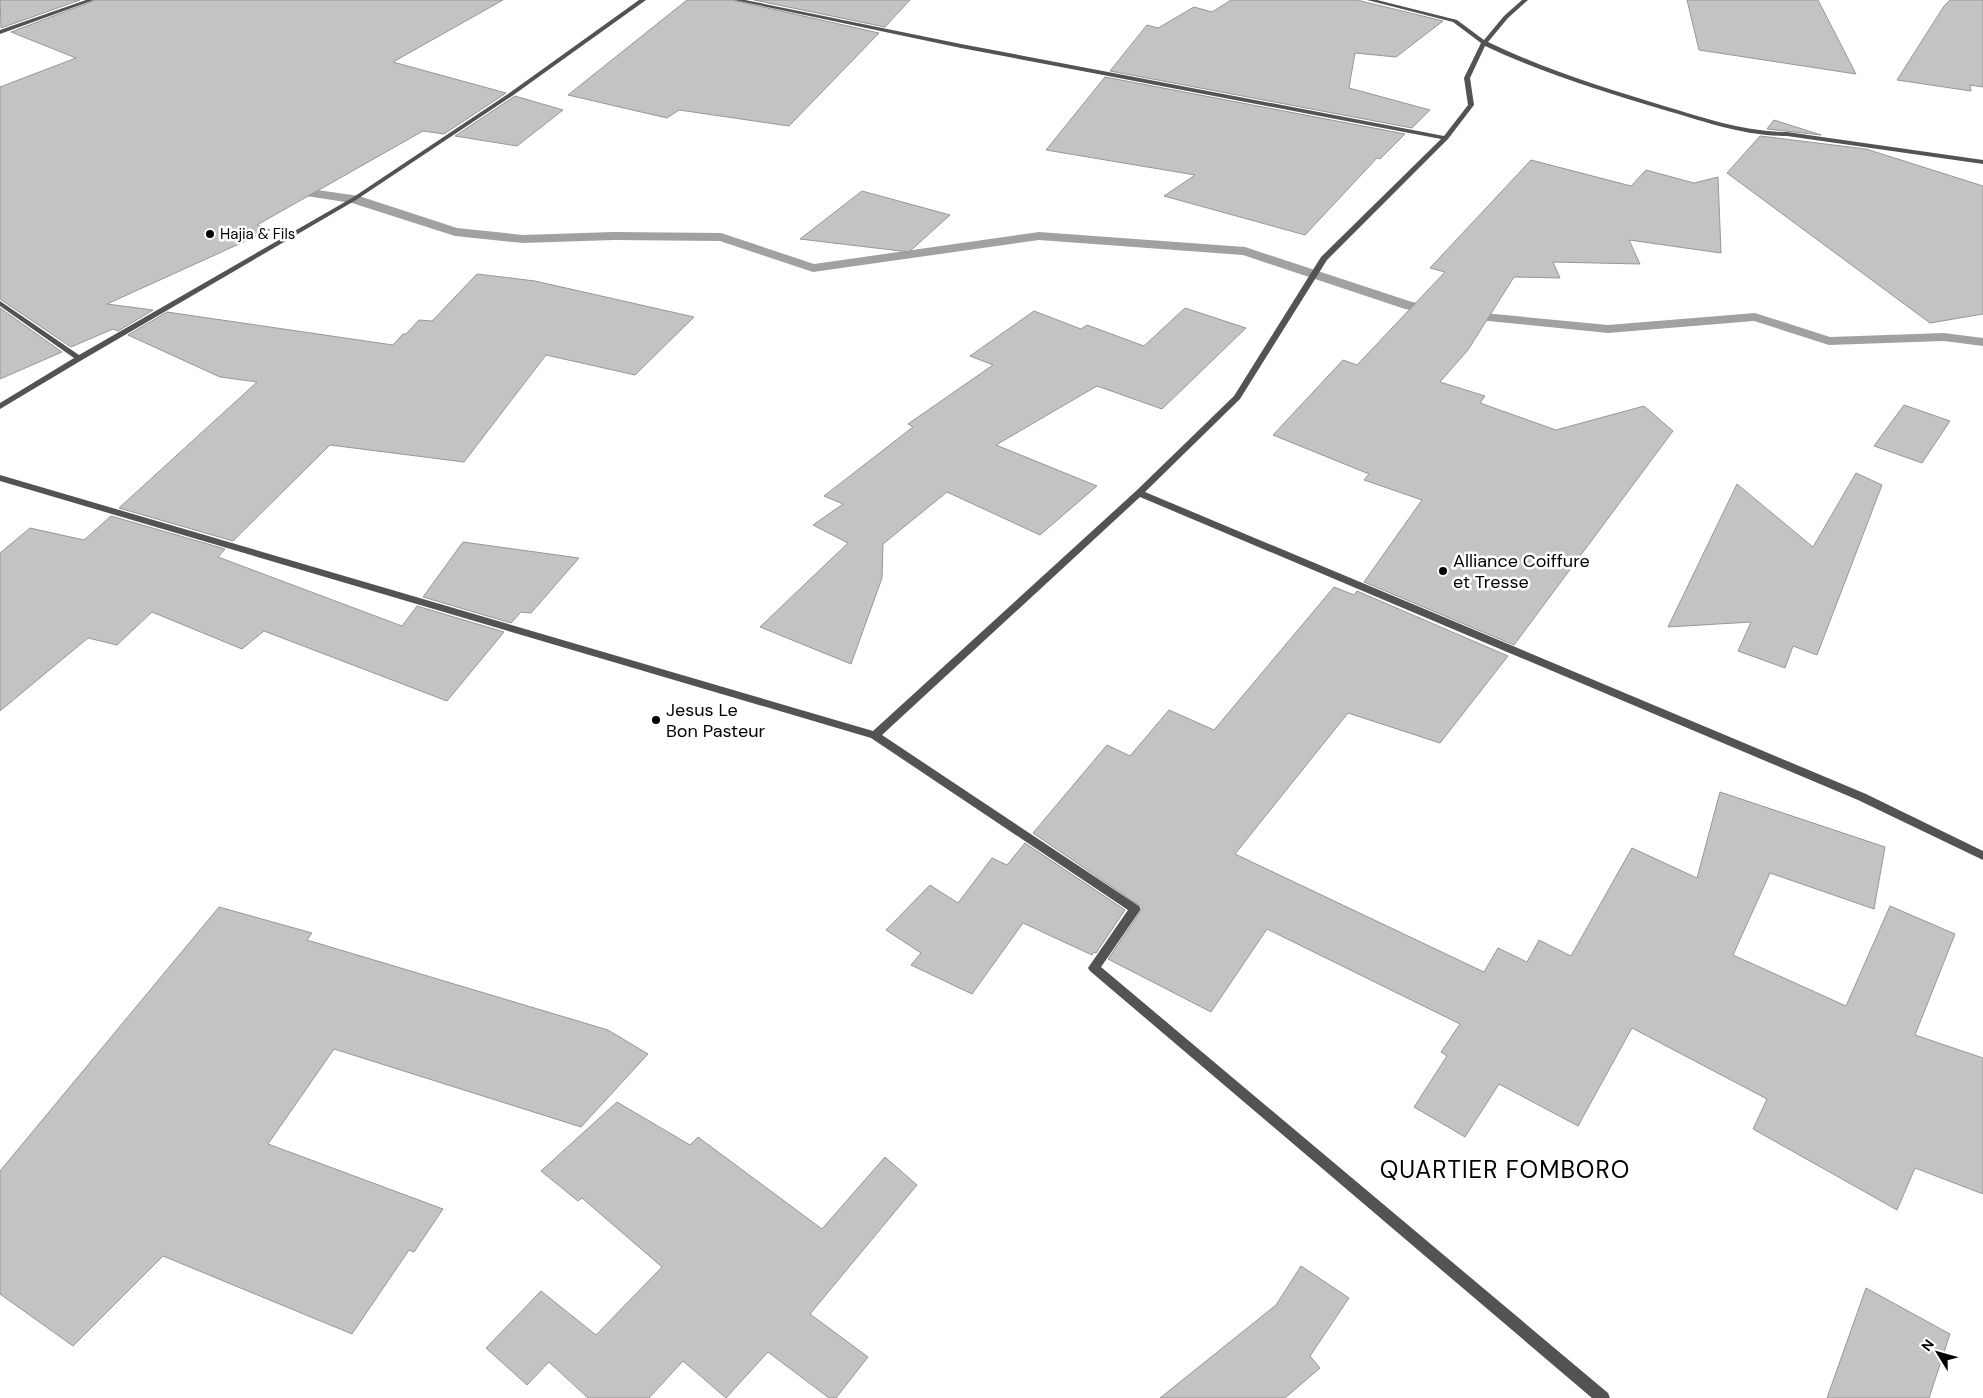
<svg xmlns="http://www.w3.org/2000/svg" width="1983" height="1398" font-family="'DM Sans',sans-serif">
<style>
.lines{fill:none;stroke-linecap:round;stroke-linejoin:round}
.stream{fill:#a1a1a1;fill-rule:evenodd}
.building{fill:#c3c3c3;stroke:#979797}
.minor{fill:#535353;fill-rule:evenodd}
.poi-dot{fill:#000;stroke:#fff;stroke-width:2}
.labels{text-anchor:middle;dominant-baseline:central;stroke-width:5;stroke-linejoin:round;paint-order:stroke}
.far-poi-label{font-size:15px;fill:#000;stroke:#fff;text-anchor:start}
.poi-label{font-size:18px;fill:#000;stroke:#fff;text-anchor:start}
.near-quarter-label{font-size:24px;letter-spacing:1px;fill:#000;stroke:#fff}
</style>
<rect width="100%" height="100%" fill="#fff"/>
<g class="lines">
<g class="stream">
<path d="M290,186L359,196L457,228L523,235L614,232L721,233L814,264L1039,232L1245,247L1412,302L1441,307L1443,310L1436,314L1405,309L1243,255L1039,240L813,272L720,241L614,240L523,243L455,236L352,203L286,193L284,190Z"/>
<path d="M1463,311L1608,325L1755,313L1830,337L1944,333L1983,338V346L1944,341L1829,345L1754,321L1608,333L1458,318L1456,315L1458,312Z"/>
</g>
</g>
<g class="building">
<path d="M0,0H80L1,28Z"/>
<path d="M96,0H503L393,62L506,93L444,134L423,131L257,225L270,230L107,304L153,310L118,331L113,329L71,347L0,299V87L76,58L11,32Z"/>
<path d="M687,0H732L879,33L789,126L679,110L667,118L568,95Z"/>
<path d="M754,0H910L885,27Z"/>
<path d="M1231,0H1357L1443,21L1396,57L1355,53L1349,88L1430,110L1412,128L1110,71L1147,25L1158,28L1194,7L1212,12Z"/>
<path d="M1687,0H1818L1856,74L1699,50Z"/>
<path d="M1950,0H1983V87L1970,85L1971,91L1897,80L1944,6Z"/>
<path d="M1105,77L1405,134L1380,159L1377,158L1305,235L1164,196L1195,175L1046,150Z"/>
<path d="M515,96L563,110L517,146L455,136Z"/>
<path d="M1774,120L1821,135L1767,129Z"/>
<path d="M1760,136L1866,149L1983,186V314L1930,323L1727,173Z"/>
<path d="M1531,160L1631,186L1646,170L1694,183L1718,177L1721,253L1629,240L1640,264L1553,262L1560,278L1514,277L1468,350L1440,382L1485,396L1480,403L1556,430L1644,406L1673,431L1514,645L1364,582L1422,500L1364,480L1369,474L1273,435L1343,360L1357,365L1445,272L1430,268Z"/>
<path d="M862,191L950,215L909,252L800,239Z"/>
<path d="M477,274L535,281L694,317L635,375L546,355L464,462L330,445L233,541L119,508L257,382L220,377L128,335L167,312L393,345L403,334H406L419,320L432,321Z"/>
<path d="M0,308L62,352L0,379Z"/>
<path d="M1185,308L1246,328L1162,409L1097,386L996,445L1097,486L1040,535L947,492L883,544L882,578L851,664L760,627L848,543L813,525L843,504L824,496L913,427L908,424L993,365L970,356L1034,311L1081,329L1087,325L1144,346Z"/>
<path d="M1904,405L1950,421L1922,463L1874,446Z"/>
<path d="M1856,473L1882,485L1817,655L1793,646L1785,668L1738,651L1751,622L1668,627L1737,484L1813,547Z"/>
<path d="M111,516L225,549L218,557L402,626L417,606L504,632L447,701L264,631L242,649L152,612L117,645L88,638L0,711V553L30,528L84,540Z"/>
<path d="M463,542L579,558L531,613L521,612L511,623L423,597Z"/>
<path d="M1334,587L1354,595L1357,591L1508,656L1440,743L1348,713L1235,854L1484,972L1498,948L1527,962L1539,940L1571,956L1632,848L1697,878L1720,792L1885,847L1874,909L1770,873L1733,955L1846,1006L1890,906L1955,934L1915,1035L1983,1058V1194L1915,1168L1897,1210L1753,1129L1767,1099L1632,1028L1578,1126L1499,1084L1465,1137L1414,1107L1447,1056L1441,1052L1460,1024L1267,929L1211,1012L1108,959L1143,908L1033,833L1107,745L1130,756L1169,710L1214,730Z"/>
<path d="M1025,843L1125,910L1096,953L1094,952L1092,955L1023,923L972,994L911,965L921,953L886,930L930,885L958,903L992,858L1007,865Z"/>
<path d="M219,907L312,933L307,940L608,1030L648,1054L581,1127L334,1049L268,1144L443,1209L414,1252L409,1250L352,1334L163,1256L73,1346L0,1294V1171Z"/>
<path d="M617,1102L690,1145L698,1137L822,1229L885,1157L917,1185L810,1314L868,1357L836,1398H829L768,1352L726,1398L683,1361L649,1398H588L549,1362L527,1385L486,1348L541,1291L596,1335L662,1267L582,1198L578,1201L541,1171Z"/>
<path d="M1301,1266L1349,1298L1310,1356L1320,1368L1285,1398H1160L1276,1305Z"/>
<path d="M1866,1288L1950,1334L1929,1398H1827Z"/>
</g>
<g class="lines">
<g class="minor">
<path d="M86,0H94L0,34V30Z"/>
<path d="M639,0H646L512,96L356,200L82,360L0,409V403L74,358L0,306V301L79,355L352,198L508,94Z"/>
<path d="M734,0H745L961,44L1444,136L1468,105L1464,78L1481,43L1453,22L1367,0H1377L1457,20L1484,40L1504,16L1522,0H1528L1508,18L1488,42C1544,69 1604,88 1664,106C1705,118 1744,132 1787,132L1983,160V164L1787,136C1743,136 1703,121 1661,109C1601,91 1542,73 1485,46L1470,78L1474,105L1448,139L1327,260L1240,399L1145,492L1866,794L1983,851V860L1858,800L1140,497L882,735L1139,906L1141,909L1139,912L1101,967L1608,1393L1610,1398H1592L1090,971L1088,968L1090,965L1128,910L871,738L0,481V475L873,731L1136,491L1234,396L1321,257L1441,139L961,48Z"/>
</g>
</g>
<g class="poi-dot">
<circle cx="210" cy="234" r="5"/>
<circle cx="1443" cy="571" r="5"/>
<circle cx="656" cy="720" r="5"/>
</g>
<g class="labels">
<g class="far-poi-label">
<text x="220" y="234">Hajia &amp; Fils</text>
</g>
<g class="poi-label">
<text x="1453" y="561">Alliance Coiffure<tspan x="1453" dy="21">et Tresse</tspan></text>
<text x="666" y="710">Jesus Le<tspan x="666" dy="21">Bon Pasteur</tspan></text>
</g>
<g class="near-quarter-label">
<text x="1505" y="1169">QUARTIER FOMBORO</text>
</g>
</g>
<g transform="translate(1938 1353) rotate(307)" stroke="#ffffff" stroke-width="4" paint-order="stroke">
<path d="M0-4L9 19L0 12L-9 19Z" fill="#000000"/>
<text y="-8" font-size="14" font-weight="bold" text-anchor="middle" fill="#000000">N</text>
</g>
</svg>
